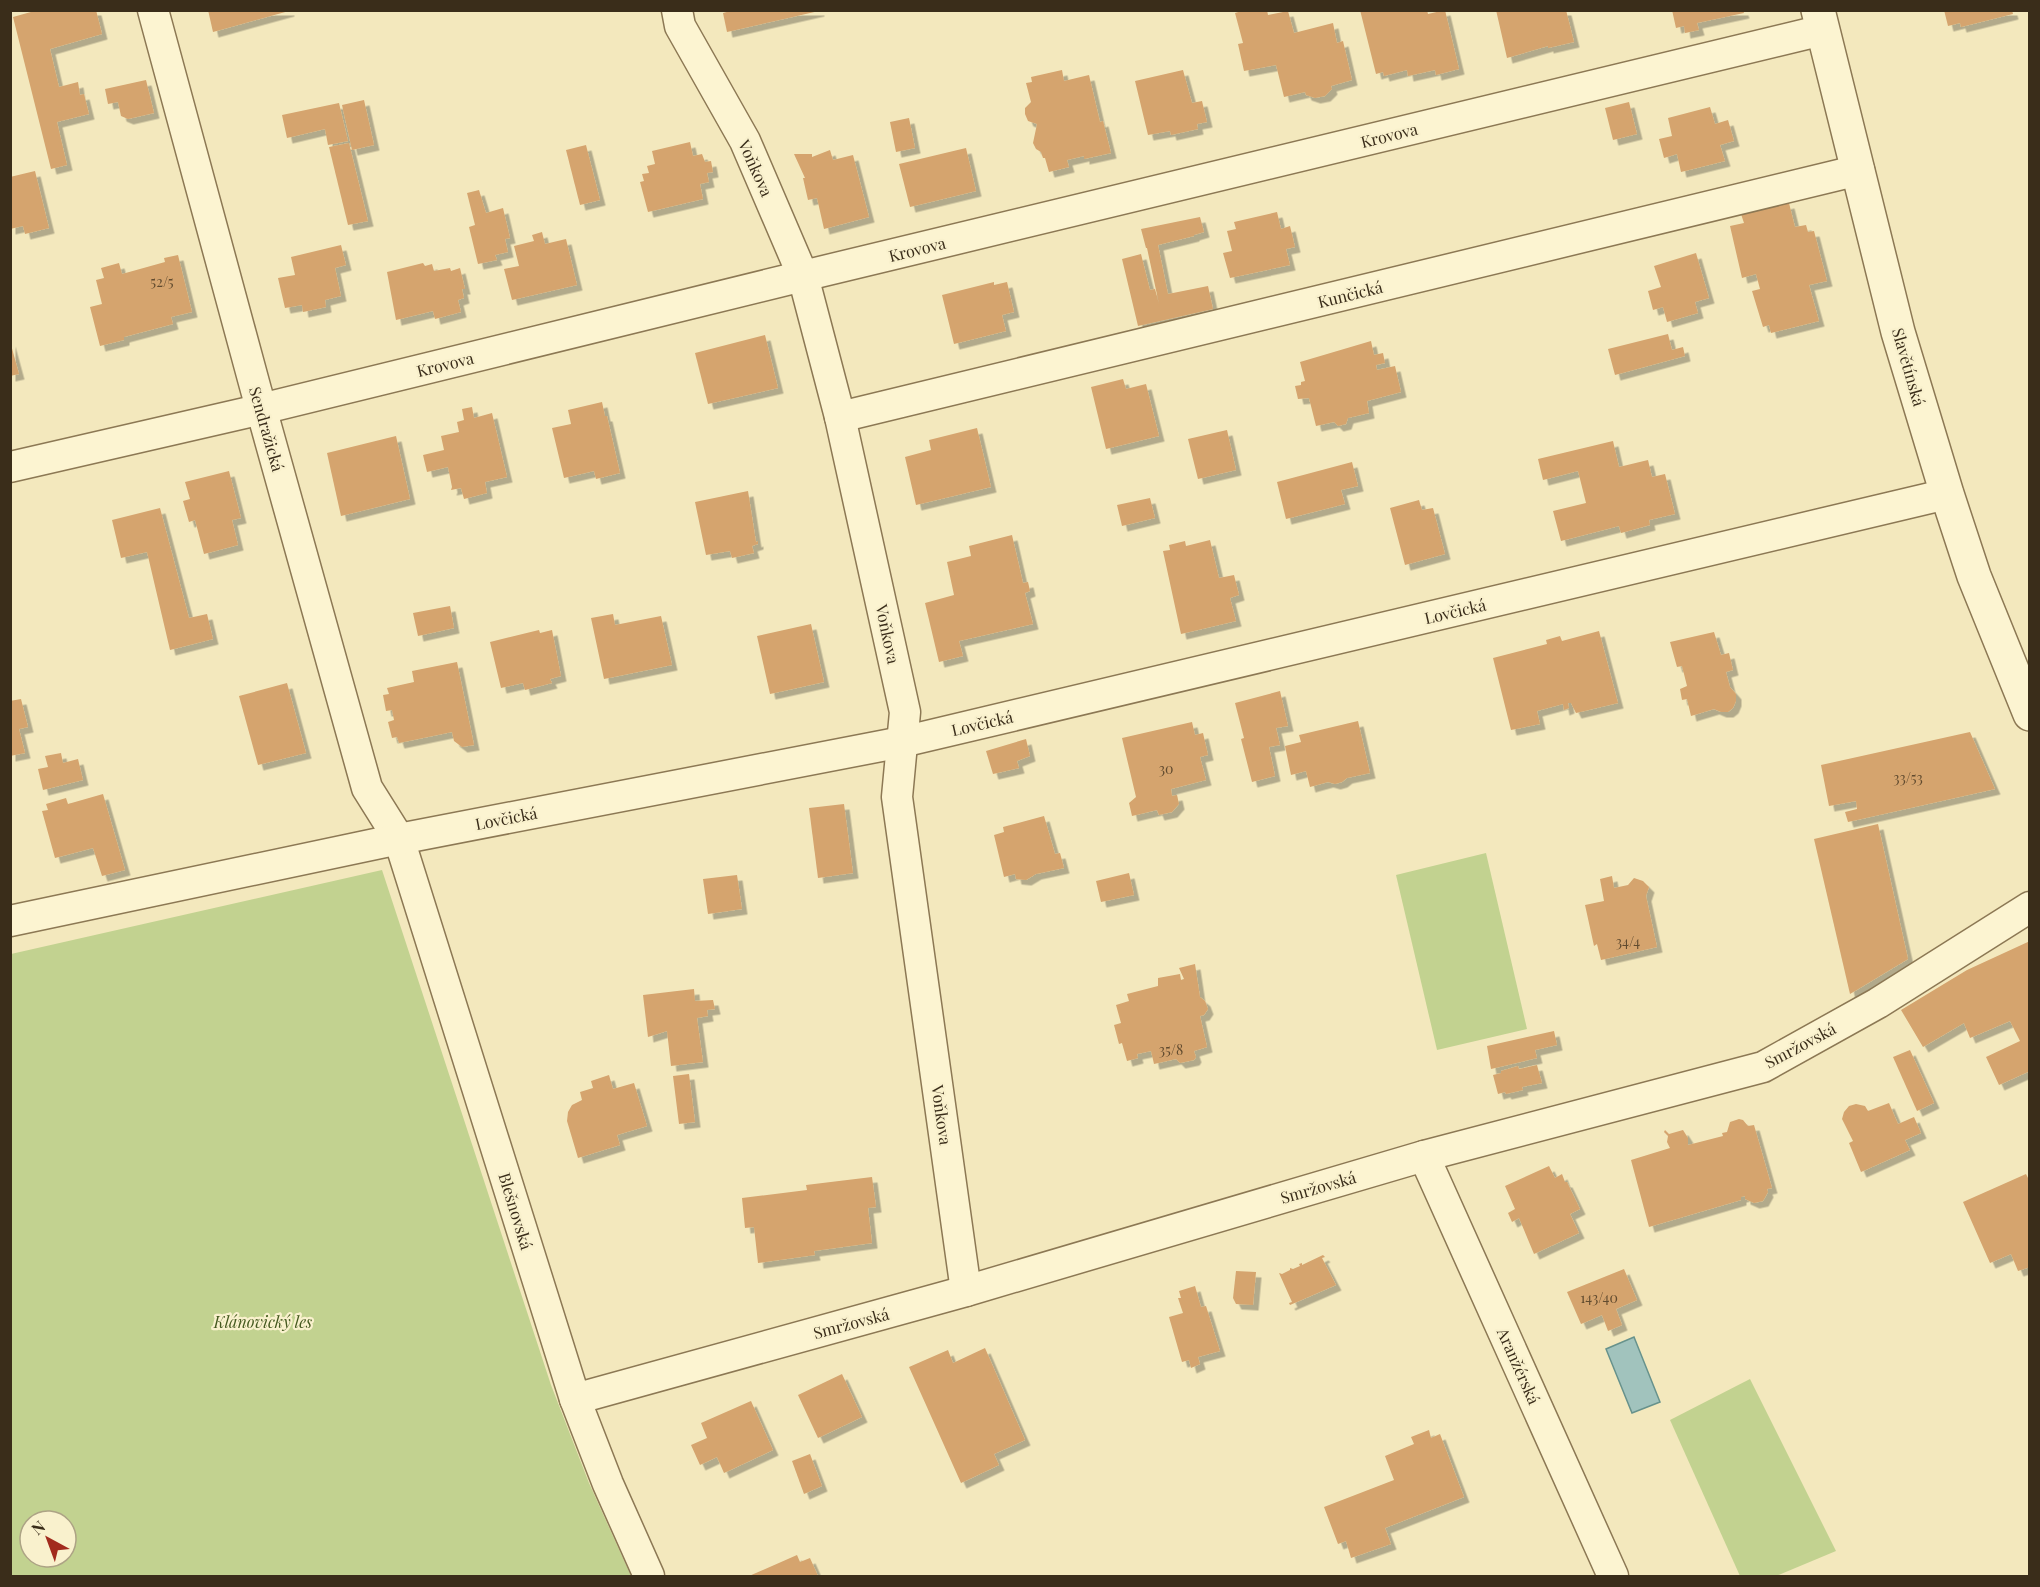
<svg xmlns="http://www.w3.org/2000/svg" width="2040" height="1587" font-family="'Playfair Display',serif">
<style>
.green{fill:#c2d290;fill-rule:evenodd}
.water{fill:#a1c3bd;stroke:#67928c;stroke-width:1.5}
.building{fill:#d5a46e;filter:url(#shadow)}
.lines{fill:none;stroke-linecap:round;stroke-linejoin:round}
.minor-casing{stroke:#8c7854;stroke-width:33}
.tertiary-casing{stroke:#8c7854;stroke-width:36}
.minor{stroke:#fcf4d1;stroke-width:30}
.tertiary{stroke:#fcf4d1;stroke-width:33}
.labels{text-anchor:middle;dominant-baseline:central;stroke-width:4.5;stroke-linejoin:round;paint-order:stroke}
.number-label{font-size:14px;fill:#614b2f}
.street-label{font-size:16px;fill:#3a2d1a;stroke:#f9f1cd}
.park-label{font-size:16px;font-style:italic;fill:#44591f;stroke:#f9f1cd}
</style>
<defs>
<filter id="shadow"><feDropShadow dx="5.5" dy="5.5" stdDeviation="0" flood-color="#0004"/></filter>
</defs>
<rect width="100%" height="100%" fill="#f3e8bd"/>
<g class="green">
<path d="M1486,853L1527,1029L1437,1050L1396,875Z"/>
<path d="M382,870L551,1385L589,1483L631,1576H11V954ZM30,1521H66V1557H30Z"/>
<path d="M1750,1379L1836,1551L1776,1576H1740L1670,1420Z"/>
</g>
<path class="water" d="M1634,1337L1660,1402L1632,1413L1606,1349Z"/>
<g class="building">
<path d="M38,10H96L102,34L50,49L59,87L78,82L80,95L84,94L89,114L57,122L67,165L51,169L13,17Z"/>
<path d="M208,10H289V11L213,32Z"/>
<path d="M734,10H819V11L727,32L723,13Z"/>
<path d="M1245,10H1267L1268,15L1288,11L1294,33L1333,23L1337,43L1343,41L1352,80L1331,86L1332,89L1325,96L1315,98L1306,95L1305,92L1284,97L1276,65L1244,71L1238,44L1243,43L1235,13Z"/>
<path d="M1360,10H1427L1428,14L1445,10L1459,69L1436,75L1435,70L1408,76L1407,70L1384,76L1383,72L1376,74Z"/>
<path d="M1496,10H1566L1574,42L1548,48V46L1507,58Z"/>
<path d="M1672,10H1743L1744,13L1697,23L1699,30L1685,33L1684,26L1676,28Z"/>
<path d="M1944,10H2012L2013,14L1961,27L1960,23L1948,26Z"/>
<path d="M1062,70L1064,81L1089,75L1100,122L1103,121L1111,153L1084,159V156L1067,160L1069,167L1049,172L1045,158H1043L1041,152L1036,149L1033,143L1037,124L1028,121L1025,114V108L1031,102L1026,83L1032,82L1031,77Z"/>
<path d="M1183,70L1192,103L1202,101L1207,122L1197,124L1198,129L1171,135L1170,131L1148,135L1135,81Z"/>
<path d="M146,80L154,113L128,119L121,116L118,102L108,104L105,89Z"/>
<path d="M364,100L374,145L352,150L342,105Z"/>
<path d="M1629,102L1637,134L1613,140L1605,108Z"/>
<path d="M339,103L348,141L328,145L325,129L287,138L282,115Z"/>
<path d="M1710,107L1715,124L1728,120L1734,141L1720,145L1725,161L1681,172L1677,154L1664,158L1659,139L1672,136L1668,118Z"/>
<path d="M909,118L915,148L896,152L890,122Z"/>
<path d="M690,142L693,156L702,154L705,162L711,161L713,172L707,173L709,182L700,184L703,199L648,212L640,182L644,181L642,174L649,173L647,166L655,164L652,151Z"/>
<path d="M349,143L368,221L348,225L329,147Z"/>
<path d="M586,145L600,200L580,205L566,150Z"/>
<path d="M966,148L976,191L910,207L899,164Z"/>
<path d="M830,150L833,160L853,155L869,217L824,229L817,198L808,200L803,178H805L794,154H812V157Z"/>
<path d="M35,171L49,228L25,234L23,226L10,229V177Z"/>
<path d="M479,190L486,213L503,208L510,238L505,239L508,252L495,255L497,260L478,264L469,227L475,225L467,193Z"/>
<path d="M1789,203L1795,227L1806,225L1808,232L1814,231L1827,281L1809,285L1819,321L1771,333L1769,325L1763,327L1752,291L1760,289L1756,274L1742,278L1730,226L1744,223L1741,214Z"/>
<path d="M1277,212L1281,229L1290,226L1295,247L1286,249L1290,265L1230,278L1223,253L1232,251L1227,231L1236,229L1234,222Z"/>
<path d="M1200,217L1204,232L1194,235V236L1158,245L1168,294L1208,286L1213,309L1138,326L1122,259L1141,254L1150,290L1155,289L1159,304L1147,248H1146L1141,229Z"/>
<path d="M542,232L545,244L566,239L577,285L512,300L504,269L519,266L514,246L534,241L532,235Z"/>
<path d="M341,245L346,265L335,268L341,296L325,300L326,307L303,312L302,305L285,308L278,278L295,275L291,257Z"/>
<path d="M1696,253L1709,298L1695,302L1698,313L1667,322L1663,307L1653,310L1648,291L1661,287L1654,266Z"/>
<path d="M178,255L192,312L171,317L173,324L124,337V340L100,346L90,307L102,304L96,280L104,278L101,268L119,263L122,274L165,262L164,258Z"/>
<path d="M423,263L425,266L432,264L434,271L450,268L451,271L460,268L465,289H462L464,298L458,300L461,312L435,319L433,311L396,320L387,272Z"/>
<path d="M994,282V285L1007,282L1014,312L1002,315L1006,331L954,344L942,295Z"/>
<path d="M1668,334L1672,350L1683,347L1685,356L1615,375L1608,349Z"/>
<path d="M765,335L778,388L708,404L695,353Z"/>
<path d="M10,341L19,374L10,376Z"/>
<path d="M1371,341L1374,355L1383,353L1385,363L1376,365L1377,370L1395,366L1401,392L1367,401L1369,413L1348,418L1346,424L1338,426L1334,422L1316,426L1309,398L1298,399L1295,386L1301,385V382L1305,381L1300,362Z"/>
<path d="M1123,379L1126,389L1146,384L1159,436L1106,449L1091,387Z"/>
<path d="M602,402L605,416H607L620,473L596,479L594,471L564,478L552,428L571,424L568,410Z"/>
<path d="M472,407L474,418L492,413L507,477L485,482L487,493L464,499L461,488L451,490L452,487L448,467L427,472L423,455L444,450L441,436L459,432L457,422L464,420L462,409Z"/>
<path d="M977,428L991,487L916,505L905,457L931,450L929,440Z"/>
<path d="M1227,430L1236,470L1198,479L1188,439Z"/>
<path d="M396,436L410,499L341,516L327,453Z"/>
<path d="M1613,441L1619,467L1648,460L1652,477L1665,474L1675,514L1649,520L1650,525L1621,533L1619,526L1561,541L1553,511L1586,503L1578,471L1543,480L1538,459Z"/>
<path d="M1352,462L1358,486L1341,490L1345,504L1286,519L1277,482Z"/>
<path d="M229,471L241,518L232,520L238,545L204,554L195,520L189,522L183,501L190,499L185,482Z"/>
<path d="M748,491L756,542L758,541V544L752,546L754,553L732,558L730,551L706,555L695,502Z"/>
<path d="M1150,498L1155,518L1122,526L1117,505Z"/>
<path d="M1419,500L1422,510L1433,508L1445,554L1405,565L1390,508Z"/>
<path d="M160,508L189,618L207,614L213,639L170,650L147,552L121,558L112,520Z"/>
<path d="M1012,535L1023,583L1028,582L1030,591L1025,593L1033,624L959,641L963,656L939,662L925,603L954,595L947,562L971,556L969,546Z"/>
<path d="M1210,540L1219,578L1234,575L1239,595L1230,598L1236,621L1181,634L1163,551L1170,550L1169,545L1185,541L1186,546Z"/>
<path d="M450,606L454,628L418,636L413,613Z"/>
<path d="M613,614L615,625L661,616L672,665L604,679L591,618Z"/>
<path d="M811,624L824,682L770,694L757,636Z"/>
<path d="M539,630L540,633L552,630L561,676L550,679L552,683L525,690L523,683L501,688L490,642Z"/>
<path d="M1599,631L1618,703L1576,713L1571,703H1568L1569,708L1564,710L1563,704L1537,711L1540,724L1511,730L1493,658L1547,644L1546,640L1560,636L1562,641Z"/>
<path d="M1714,632L1721,655L1729,653L1733,670L1726,672L1730,687L1736,694V701L1733,708L1728,712H1721L1714,709L1691,716L1687,699L1682,700L1680,689L1687,686L1682,666L1677,667L1670,642Z"/>
<path d="M457,662L474,745L462,747L454,741L452,732L399,743L397,737L392,738L388,722L394,720L392,710L386,711L383,695L389,694L387,688L414,682L412,671Z"/>
<path d="M287,683L306,753L258,765L239,696Z"/>
<path d="M1280,691L1288,726L1276,728L1280,745L1269,747L1275,776L1252,782L1241,739L1244,738L1235,703Z"/>
<path d="M21,699L28,727L19,729L25,753L10,756V701Z"/>
<path d="M1358,721L1370,773L1347,778L1342,782L1335,784L1328,782L1310,787L1306,771L1291,775L1285,746L1301,742L1299,735Z"/>
<path d="M1192,722L1195,735L1203,733L1208,755L1200,757L1206,780L1171,789L1172,796L1177,795L1179,804L1172,812L1159,815L1157,810L1132,816L1129,803L1136,797L1122,738Z"/>
<path d="M1970,732L1995,789L1848,822L1845,812L1857,809L1856,801L1829,806L1821,765Z"/>
<path d="M1026,739L1030,756L1017,761L1019,768L993,774L986,751Z"/>
<path d="M61,753L63,763L78,759L83,780L43,790L38,769L48,767L45,756Z"/>
<path d="M103,794L125,870L102,876L93,848L55,858L42,811L48,810L46,804L66,798L68,804Z"/>
<path d="M844,804L853,873L818,878L809,808Z"/>
<path d="M1044,816L1055,854L1060,853L1064,868L1036,874L1026,880L1016,879L1015,874L1004,877L994,835L1004,832L1003,827Z"/>
<path d="M1878,824L1908,959L1850,994L1814,839Z"/>
<path d="M1129,873L1134,895L1101,902L1096,881Z"/>
<path d="M737,875L742,909L708,914L703,879Z"/>
<path d="M1612,876L1614,888L1628,885L1634,878L1643,881L1649,887L1646,896L1657,947L1601,960L1597,944L1594,946L1585,905L1604,901L1600,879Z"/>
<path d="M2030,941V1071L1999,1085L1986,1057L2020,1041L2010,1021L1970,1038L1964,1023L1923,1047L1901,1010L1967,970Z"/>
<path d="M1195,964L1200,997L1205,1001L1208,1009L1204,1015L1200,1016L1207,1047L1194,1051L1196,1057L1194,1060L1180,1063L1176,1059L1154,1064L1151,1051L1137,1054L1138,1058L1127,1061L1122,1043L1119,1044L1114,1025L1121,1023L1116,1005L1129,1001L1127,994L1158,986V978L1180,974L1181,980L1184,979L1179,968Z"/>
<path d="M694,989L695,1001L713,1000L715,1009L707,1010L708,1016L697,1018L703,1062L671,1066L667,1031L648,1037L643,995Z"/>
<path d="M1554,1031L1557,1045L1535,1050L1537,1058L1491,1069L1487,1046Z"/>
<path d="M1910,1050L1934,1103L1917,1111L1893,1057Z"/>
<path d="M1537,1065L1542,1083L1522,1087L1523,1090L1506,1094L1505,1092L1498,1094L1493,1075L1501,1073V1071L1518,1066L1519,1069Z"/>
<path d="M689,1074L695,1122L679,1124L673,1076Z"/>
<path d="M609,1075L613,1089L634,1083L647,1126L617,1135L620,1145L578,1158L567,1121L568,1112L572,1105L582,1100L580,1092L593,1088L591,1081Z"/>
<path d="M1889,1103L1898,1124L1914,1117L1921,1133L1905,1140L1910,1150L1861,1172L1849,1143L1853,1141L1842,1119L1844,1112L1849,1106L1856,1104L1865,1106L1868,1111Z"/>
<path d="M1739,1119L1743,1120L1748,1126L1754,1125L1772,1188L1767,1189L1768,1192L1763,1201L1754,1203L1745,1199V1196L1741,1197V1200L1649,1227L1631,1160L1670,1148L1667,1142L1668,1136L1664,1132L1665,1130L1669,1134L1683,1130L1688,1138V1145L1723,1136L1722,1133L1727,1132L1730,1122Z"/>
<path d="M1549,1166L1555,1178L1562,1174L1565,1182H1567L1580,1209L1570,1214L1579,1233L1534,1254L1519,1218L1512,1222L1508,1213L1515,1209L1505,1186Z"/>
<path d="M2026,1174L2030,1182V1267L2018,1271L2011,1254L1990,1263L1963,1202Z"/>
<path d="M872,1177L876,1207L868,1208L872,1243L814,1251L815,1255L758,1263L754,1227L745,1228L742,1198L807,1190L806,1185Z"/>
<path d="M1323,1255L1325,1257L1322,1258L1336,1285L1290,1305L1289,1303L1292,1302L1279,1273L1282,1274L1290,1270V1268L1293,1269L1300,1266L1299,1264L1302,1263V1265Z"/>
<path d="M1624,1269L1637,1300L1616,1309L1622,1325L1608,1331L1602,1315L1581,1324L1567,1292Z"/>
<path d="M1236,1271L1256,1272L1253,1305L1236,1304L1233,1298Z"/>
<path d="M1195,1286L1201,1307L1206,1306L1220,1351L1198,1357L1200,1364L1191,1368L1189,1360L1182,1362L1169,1317L1183,1313L1178,1298H1181L1179,1291Z"/>
<path d="M985,1348L1025,1440L994,1454L999,1465L961,1483L909,1367L948,1350L953,1363Z"/>
<path d="M842,1374L862,1417L818,1438L798,1395Z"/>
<path d="M751,1401L773,1450L724,1473L717,1457L700,1465L691,1445L707,1438L701,1423Z"/>
<path d="M1429,1430L1431,1438L1440,1434L1464,1497L1385,1528L1391,1544L1351,1558L1346,1541L1338,1544L1324,1507L1394,1480L1385,1456L1414,1444L1411,1437Z"/>
<path d="M810,1454L822,1486L804,1494L792,1461Z"/>
<path d="M797,1555L800,1562L810,1558L818,1576H749Z"/>
</g>
<g class="lines">
<g class="minor-casing">
<g id="minor">
<path d="M153,10L256,390L367,788L399,839L575,1399L608,1484L649,1576"/>
<path d="M677,10L680,26L745,141L803,276L840,417L905,712L897,797L966,1291"/>
<path d="M840,417L1859,170"/>
<path d="M10,467L245,413L803,276L1823,30"/>
<path d="M10,921L399,839L902,742L1947,494"/>
<path d="M1424,1156L1613,1576"/>
<path d="M575,1399L966,1291L1424,1156L1763,1067L1878,1003L2030,907"/>
</g>
</g>
<g class="tertiary-casing">
<path id="tertiary" d="M1818,10L1898,332L1947,494L1974,576L2030,714"/>
</g>
<use href="#minor" class="minor"/>
<use href="#tertiary" class="tertiary"/>
</g>
<g class="labels">
<g class="number-label">
<text x="162" y="281">52/5</text>
<text x="1166" y="768">30</text>
<text x="1908" y="777">33/53</text>
<text x="1628" y="941">34/4</text>
<text x="1171" y="1049">35/8</text>
<text x="1599" y="1297">143/40</text>
</g>
<g class="street-label">
<text transform="translate(1389 135) rotate(-14)">Krovova</text>
<text transform="translate(756 168) rotate(66)">Voňkova</text>
<text transform="translate(917 249) rotate(-14)">Krovova</text>
<text transform="translate(1350 294) rotate(-14)">Kunčická</text>
<text transform="translate(445 364) rotate(-14)">Krovova</text>
<text transform="translate(1909 367) rotate(74)">Slavětínská</text>
<text transform="translate(267 429) rotate(74)">Sendražická</text>
<text transform="translate(1455 611) rotate(-13)">Lovčická</text>
<text transform="translate(888 634) rotate(78)">Voňkova</text>
<text transform="translate(982 723) rotate(-13)">Lovčická</text>
<text transform="translate(506 818) rotate(-11)">Lovčická</text>
<text transform="translate(1800 1045) rotate(-28)">Smržovská</text>
<text transform="translate(942 1115) rotate(82)">Voňkova</text>
<text transform="translate(1318 1187) rotate(-16)">Smržovská</text>
<text transform="translate(516 1211) rotate(73)">Blešnovská</text>
<text transform="translate(851 1323) rotate(-15)">Smržovská</text>
<text transform="translate(1519 1366) rotate(66)">Aranžérská</text>
</g>
<g class="park-label">
<text x="263" y="1321">Klánovický les</text>
</g>
</g>
<rect width="2040" height="1587" fill="none" stroke="#3a2d1a" stroke-width="24"/>
<g transform="translate(48 1539) rotate(319)"><circle r="28" fill="#f9f1cd" stroke="#ada385" stroke-width="1.5"/>
<path d="M0-4.5L10 22L0 15L-10 22Z" fill="#a22b1d"/>
<text y="-9" font-size="16" font-weight="bold" text-anchor="middle" fill="#3a2d1a">N</text>
</g>
</svg>
